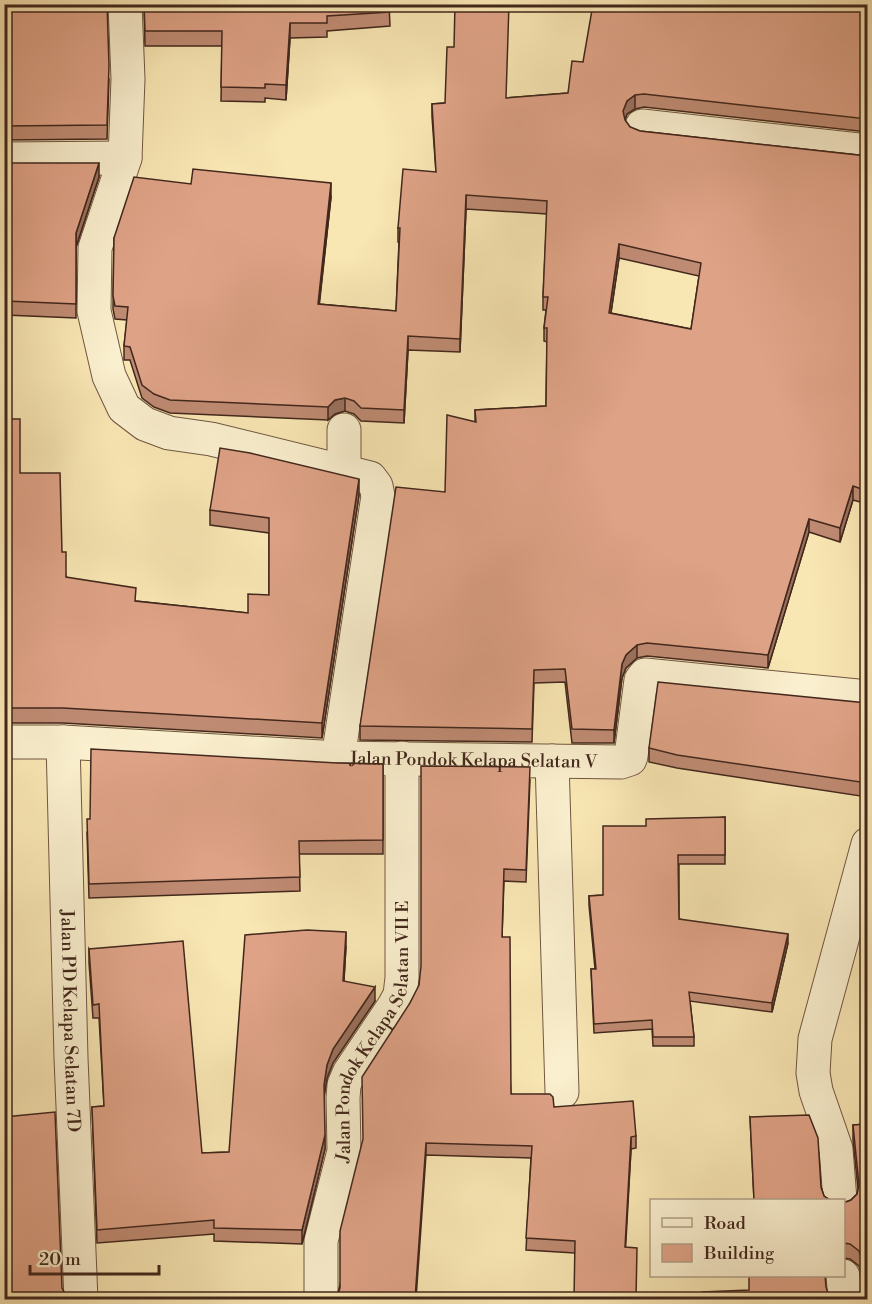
<svg xmlns="http://www.w3.org/2000/svg" width="872" height="1304" font-family="'Libre Bodoni',serif">
<style>
.lines{fill:none;stroke-linecap:round;stroke-linejoin:round}
.minor-casing{stroke:#705742;stroke-width:35}
.minor{stroke:#faefce;stroke-width:33}
.wall{fill:#bf8b73;stroke:#42271c;stroke-width:1.5;fill-rule:evenodd}
.shaded-wall{fill:#9b715e;stroke:#42271c;stroke-width:1.5}
.building{fill:#dea286;stroke:#42271c;stroke-width:1.5;fill-rule:evenodd}
.labels{text-anchor:middle;dominant-baseline:central;stroke-width:4.5;stroke-linejoin:round;paint-order:stroke}
.street-label{font-size:18px;fill:#42271c;stroke:#faefce}
</style>
<rect width="100%" height="100%" fill="#f8e6b3"/>
<filter id="stains"><feTurbulence type="fractalNoise" baseFrequency=".00333" numOctaves="4"/><feColorMatrix values="0 0 0 0 .2 0 0 0 0 .09 0 0 0 0 .02 0 0 0 .5 -.17"/></filter>
<radialGradient id="worn" r=".72"><stop offset=".6" stop-color="#630" stop-opacity="0"/><stop offset="1" stop-color="#630" stop-opacity=".3"/></radialGradient>
<g class="lines">
<g class="minor-casing">
<g id="minor">
<path d="M125,4L128,79L125,158L95,248L94,311L109,376L124,408L145,424L169,433L211,439L370,478L376,486L378,496L338,758"/>
<path d="M642,126L868,151"/>
<path d="M4,159L125,158"/>
<path d="M344,471V430"/>
<path id="s1" d="M4,742H63L338,758L621,762L630,759L631,756L641,680L645,675L868,697"/>
<path id="s2" d="M63,742L71,1058L81,1300"/>
<path d="M552,761L562,1092"/>
<path d="M840,1200L836,1149L816,1091L813,1073L815,1039L868,844"/>
<path d="M843,1276L845,1300"/>
<path id="s3" d="M321,1300V1241L344,1151L343,1098L344,1085L349,1073L394,1006L400,995L402,978V758"/>
</g>
</g>
<use href="#minor" class="minor"/>
</g>
<g class="wall">
<path d="M4,4L109,79L107,139L4,140Z"/>
<path d="M144,4H389L390,26L327,31V37L290,38L286,100L265,98V102L221,101L222,46H145Z"/>
<path d="M867,4V132L644,107L635,109L627,114L625,120L630,127L640,131L867,156V504L853,500L840,542L809,532L768,668L647,656L637,658L626,668L622,678L614,743H572L565,682L534,683L532,742L360,740V726L445,492L475,421V410L546,406L547,342L544,341V328L546,310H543V297L547,214L466,209L460,352L408,350L404,423L361,421L354,414L345,411L335,414L328,420L170,413L154,407L142,398L130,360H124V346L127,320L115,319L113,309L114,238L191,184L331,197L319,304L396,311L399,242H398V228L436,172L432,117V104L568,93L583,62ZM619,258L699,276L691,329L611,313Z"/>
<path d="M4,163L99,177L76,247V318L5,315Z"/>
<path d="M4,419L20,473L62,552L66,577L136,601L248,613L269,595V533L210,525V510L359,495L322,738L63,723H4Z"/>
<path d="M867,703V797L677,768L649,762V748Z"/>
<path d="M337,763L383,764V854H299L300,891L89,898L87,832Z"/>
<path d="M530,779L526,882L504,881L502,937L511,1094L554,1107L636,1136V1148L631,1149L625,1247L575,1253L526,1250L531,1158L426,1155L337,1297L410,1003Z"/>
<path d="M725,817V864H679V919L788,943L772,1012L690,1001L694,1037V1046H653L652,1029L594,1033L591,969H595L589,905V896L603,895L646,826Z"/>
<path d="M346,946L344,981L375,1001L333,1063L327,1078L324,1096L325,1149L302,1244L214,1241V1234L97,1243L92,1107L104,1106L99,1018H93L89,963V949L202,1153L229,1152Z"/>
<path d="M750,1117L821,1187L824,1196L830,1200H754Z"/>
<path d="M867,1124V1299L862,1294L863,1288L862,1274L859,1266L850,1259L843,1258V1203L851,1200L857,1194L858,1189L853,1140V1125Z"/>
</g>
<g class="shaded-wall">
<path d="M290,23V38L286,100V85Z"/>
<path d="M635,95V109L627,114L623,125V111L627,101Z"/>
<path d="M99,163V177L76,247V233Z"/>
<path d="M331,183V197L318,317V304Z"/>
<path d="M466,195V209L460,352V339Z"/>
<path d="M619,244V258L609,326V313Z"/>
<path d="M408,336V350L404,423V410Z"/>
<path d="M345,398V411L335,414L328,420V407L335,400Z"/>
<path d="M359,479V495L322,738V723Z"/>
<path d="M853,486V500L840,542V528Z"/>
<path d="M809,519V532L768,668V655Z"/>
<path d="M637,645V658L626,668L622,678L614,743V730L622,664L626,655Z"/>
<path d="M346,932V946L343,994V981Z"/>
<path d="M788,934V943L772,1012V1003Z"/>
<path d="M375,987V1001L333,1063L327,1078L324,1098V1085L327,1065L333,1049Z"/>
<path d="M325,1135V1149L302,1244V1230Z"/>
<path d="M631,1137V1149L625,1259V1247Z"/>
<path d="M426,1143V1155L416,1299H415Z"/>
</g>
<g class="building">
<path d="M4,4H107L109,65L107,125L4,126Z"/>
<path d="M144,4H389L390,12L327,16V23H290L286,85L265,84V88L221,87L222,31H145Z"/>
<path d="M455,4H509L506,98L568,93L572,61L583,62L593,4H867V119L644,94L635,95L627,101L623,111L625,120L630,127L640,131L867,156V491L853,486L840,528L809,519L768,655L647,643L637,645L626,655L622,664L614,730L572,729L565,669L534,670L532,729L360,726L396,487L445,492L447,415L476,422L475,410L546,406L547,328H544L548,297H543L547,201L466,195L460,339L408,336L404,410L361,408L354,401L345,398L335,400L328,407L170,400L154,394L142,385L130,347L124,346L128,307L115,306L113,296L114,238L134,177L191,184L193,169L331,183L318,304L396,311L400,228H398L403,169L436,172L432,104L445,103L447,47H454ZM619,244L701,263L691,329L609,313Z"/>
<path d="M4,163H99L76,233V304L5,301Z"/>
<path d="M4,419H20V473H60L62,552H66V577L136,588L135,601L248,613V594L269,595V518L210,510L220,448L250,453L359,479L322,723L63,708H4Z"/>
<path d="M658,682L867,703V783L677,755L649,748Z"/>
<path d="M91,749L337,763L383,764V840L299,841L300,877L89,884L87,819H90Z"/>
<path d="M421,766L530,767L526,870L504,869L502,937H510L511,1094H550L553,1097L554,1107L633,1101L636,1136L631,1137L625,1247L637,1248L636,1299H574L575,1241L526,1238L532,1146L426,1143L415,1299H335L337,1297L340,1288V1231L363,1139L362,1077L410,1003L419,985L421,966Z"/>
<path d="M725,817V855H678L679,919L788,934L772,1003L689,992L694,1037H653L652,1020L594,1024L591,969H596L589,896L603,895V826H646V819Z"/>
<path d="M307,930L346,932L343,981L375,987L333,1049L327,1065L324,1085L325,1135L302,1230L214,1228V1220L97,1230L92,1107L104,1106L99,1004L93,1005L89,949L183,941L202,1153L229,1152L245,935Z"/>
<path d="M55,1112L62,1288L68,1299H4V1117Z"/>
<path d="M809,1115L818,1138L821,1187L824,1196L830,1200H754L750,1117Z"/>
<path d="M867,1124V1299H857L862,1294L864,1284L862,1260L859,1251L850,1244L843,1243V1203L851,1200L857,1194L859,1185L853,1125Z"/>
<path d="M749,1275H825L826,1287L829,1296L834,1299H702V1292L749,1290Z"/>
<path d="M257,1298L285,1299H257Z"/>
</g>
<g class="labels">
<g class="street-label">
<text stroke="none"><textPath href="#s1" startOffset="470">Jalan Pondok Kelapa Selatan V</textPath></text>
<text stroke="none"><textPath href="#s2" startOffset="279">Jalan PD Kelapa Selatan 7D</textPath></text>
<text stroke="none"><textPath href="#s3" startOffset="280">Jalan Pondok Kelapa Selatan VII E</textPath></text>
</g>
</g>
<rect width="872" height="1304" fill="none" stroke="#f8e6b3" stroke-width="24"/>
<rect x="6" y="6" width="860" height="1292" fill="none" stroke="#42271c" stroke-width="3"/>
<rect x="12" y="12" width="848" height="1280" fill="none" stroke="#42271c" stroke-width="1.5"/>
<rect x="650" y="1199" width="195" height="78" fill="#faefce" stroke="#b09f87" stroke-width="1.5"/>
<rect x="662" y="1218" width="30" height="9" fill="#faefce" stroke="#b09f87" stroke-width="1.5"/>
<text x="704" y="1229" font-size="18" fill="#42271c">Road</text>
<rect x="662" y="1244" width="30" height="18" fill="#dea286" stroke="#b09f87" stroke-width="1.5"/>
<text x="704" y="1259" font-size="18" fill="#42271c">Building</text>
<path d="M30 1265v9h129v-9" fill="none" stroke="#42271c" stroke-width="3"/>
<text x="39" y="1265" font-size="18" fill="#42271c" stroke="#faefce" stroke-width="4.5" paint-order="stroke">20 m</text>
<rect width="100%" height="100%" filter="url(#stains)"/>
<rect width="100%" height="100%" fill="url(#worn)"/>
</svg>
